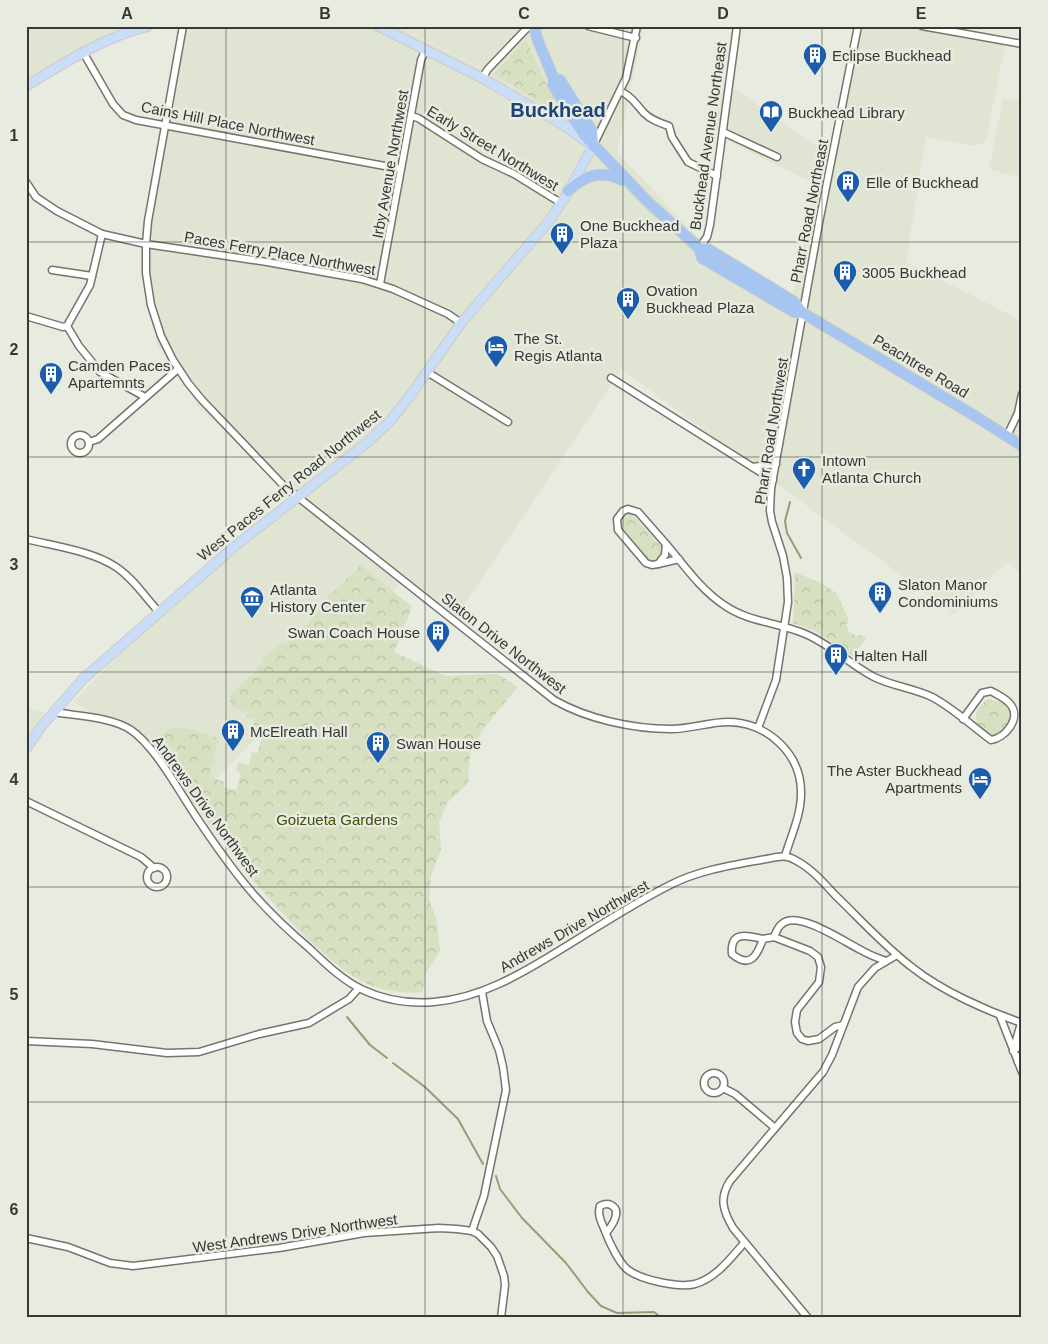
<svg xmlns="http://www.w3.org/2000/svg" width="1048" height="1344" font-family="Helvetica,sans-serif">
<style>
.built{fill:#dfe5d2}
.park{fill:url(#park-crowns)}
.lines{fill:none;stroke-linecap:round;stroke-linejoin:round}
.stream{stroke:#949f75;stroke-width:2}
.minor-casing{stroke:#73766b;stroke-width:9}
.major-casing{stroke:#cbcbca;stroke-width:11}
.highway-casing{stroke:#cbcbca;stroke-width:12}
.minor{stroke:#fff;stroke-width:6}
.major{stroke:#caddf7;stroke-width:9}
.highway{stroke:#a6c6f1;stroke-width:10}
.grid{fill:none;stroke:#373834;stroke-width:1;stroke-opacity:0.55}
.labels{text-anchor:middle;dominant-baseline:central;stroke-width:5;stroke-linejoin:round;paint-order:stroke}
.poi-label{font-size:15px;fill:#373834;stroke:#e8ebe0;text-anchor:start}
.street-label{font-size:15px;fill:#373834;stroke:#e8ebe0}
.park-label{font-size:15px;fill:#424f08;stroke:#e8ebe0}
.district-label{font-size:20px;font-weight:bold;fill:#1c4479;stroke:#e8ebe0}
.neatline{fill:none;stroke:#373834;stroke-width:2}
.grid-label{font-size:16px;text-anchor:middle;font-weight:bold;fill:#373834}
</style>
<defs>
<pattern id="park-crowns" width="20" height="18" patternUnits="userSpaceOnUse" patternTransform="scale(1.25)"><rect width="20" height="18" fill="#d7e0c1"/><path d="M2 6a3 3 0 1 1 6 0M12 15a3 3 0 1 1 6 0" fill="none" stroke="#b9c1a6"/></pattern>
</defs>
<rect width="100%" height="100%" fill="#e8ebe0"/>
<g class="built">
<path d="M26,26H156L102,43L26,81Z"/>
<path d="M181,26H644L617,152L696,235L793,294L817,185L732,143L714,130L721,80L831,155L859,26H944L943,32L1005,44L986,141L976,146L926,137L906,262L1022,321V575L1008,561L954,614L621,369L453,621L400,584L187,811L150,745L119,722L106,721L73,702L156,617L301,494L201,410L157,344L148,259L161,122Z"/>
<path d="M1003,99L1022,102V178L989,169Z"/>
<path d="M26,707L48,714L26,755Z"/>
</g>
<g class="park">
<path d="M526,40L552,96L565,118L494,74Z"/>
<path d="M625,513H629L635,517L662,548V555L654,561L646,558L623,528L621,520Z"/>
<path d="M361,565L412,607L394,652L445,676L497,674L518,687L483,729L470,754L468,784L448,802L439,822L441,849L431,876L429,898L437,922L440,951L426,973L423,992C403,994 382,991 363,982C335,967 313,944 290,921C238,866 194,806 154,742C159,737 164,731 170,729C185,725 205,734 219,738L213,761L216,762L215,765H212L209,777L225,782L223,787L236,790L241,773L236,771L238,762L249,765L252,752L257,754L263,733L252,729L255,719L247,717L248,712L232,708L229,696L258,670L257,668L263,663V658L268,652H272L278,644L285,643L309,623L316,608Z"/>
<path d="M794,572L821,583L836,593L849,620L846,625L849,632L856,636L862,635L866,639L852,656L815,631L793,623L795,583Z"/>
<path d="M988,699L1001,702L1011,710C1011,721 1007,726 1000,734C975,737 967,713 988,699Z"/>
</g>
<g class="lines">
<g class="stream">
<path d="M790,502L785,521L787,533L801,558"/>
<path d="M347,1017L370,1045L387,1058"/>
<path d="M393,1063L425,1087L458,1119L483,1164"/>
<path d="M496,1176L500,1189L522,1218L566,1263L588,1292L601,1306L617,1313L654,1312L662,1318"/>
</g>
<g class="minor-casing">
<g id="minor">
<path d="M183,26L148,221L146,244V273L151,305L161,336L173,360L188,383L202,400L284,486L554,700C587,719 633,729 671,729C691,729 709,722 728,722C767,722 802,754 801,794C801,815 791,836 785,856"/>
<path d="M588,26L636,38"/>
<path d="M922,26L1022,44"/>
<path d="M83,52L113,104L123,115L136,120L401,169"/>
<path d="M482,78L488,69L529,26"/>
<path d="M620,91C631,96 636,104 644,113C651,120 660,123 669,126L672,137L688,162L717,176"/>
<path d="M411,116L418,118L482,159L514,174L561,203"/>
<path d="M723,132L777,157"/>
<path d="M595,142L626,78L637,26"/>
<path d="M26,182L36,197L57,211L102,234L146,244L267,262L362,279L393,289L448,314L461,323"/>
<path d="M699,248L707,237L710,225L737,26"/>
<path d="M52,270L92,276"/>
<path d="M380,284L421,60L426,49"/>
<path d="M26,316L63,327L67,326L79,346L100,372L145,397"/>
<path d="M67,326L90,285L102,234"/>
<path d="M427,372L508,422"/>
<path d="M611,378L773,480"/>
<circle cx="80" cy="444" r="9"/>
<path d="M1007,436L1018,413L1022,394"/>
<path d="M89,442L98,439L178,369"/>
<path d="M752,467L776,464"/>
<path d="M628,509L638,512L666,544L665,555L658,564L652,565L646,563L618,530L617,519L623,511Z"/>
<path d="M26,539C54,546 92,551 116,567C133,578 145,597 159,612"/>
<path d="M666,544C684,565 701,590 724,605C748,622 776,622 803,633C829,643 849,664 874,677C892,686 913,688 932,697C953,708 972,726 991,740C1005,738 1021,719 1011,705C1007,699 998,695 991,691L982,693L963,719"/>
<path d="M658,564L679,559"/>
<path d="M54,712C77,716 112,717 131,730C155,746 180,793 197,818C215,845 234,872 255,896C272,915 290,932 309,948C325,963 341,979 361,989C384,1000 409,1004 434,1002C481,998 521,974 560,950C596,928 632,904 670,885C703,868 741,864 777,857C783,856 789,856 795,860C811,868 823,882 835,895C861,920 885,947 913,968C942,991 987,1011 1022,1023"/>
<path d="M758,728L776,680L788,602L787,578L783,556L772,522L770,511L771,489L819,223L858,26"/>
<path d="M26,801L141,857L154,868"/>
<circle cx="157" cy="877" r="10"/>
<path d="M774,937C776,933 778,926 782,924C797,909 846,943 861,950C869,955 878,958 886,961"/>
<path d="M763,939C746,935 730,931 732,954C750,969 757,956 763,939L774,937L810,951L818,957L821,967L819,982L797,1010L795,1022L797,1033L802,1039L808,1041L819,1039L835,1027L843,1025"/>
<path d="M1000,1016L1022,1072"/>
<path d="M26,1041L92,1044L167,1053L199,1052L259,1034L309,1023L349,999L359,988"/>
<path d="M1018,1048L1022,1036"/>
<path d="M1013,1051L1021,1023"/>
<path d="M1018,1062L1022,1053"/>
<circle cx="714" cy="1083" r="10"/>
<path d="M723,1088L735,1094L775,1128"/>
<path d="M472,1231L484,1196L506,1090L503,1067L499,1050L487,1021L482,992"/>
<path d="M606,1233C611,1227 623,1211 611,1205C607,1203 604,1204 600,1206C597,1215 602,1223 605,1231C609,1242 619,1263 628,1270C642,1280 678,1288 695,1284C716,1278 730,1259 744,1243"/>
<path d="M26,1238L68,1247L110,1263L133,1266L279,1248L364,1233L439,1228L457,1229L472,1231L478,1234L491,1247L497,1256L504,1276L505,1285L501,1318"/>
<path d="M808,1318L733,1228C723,1211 719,1198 730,1181L823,1072L832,1055L858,987L875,968L897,955"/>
</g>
</g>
<g class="major-casing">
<g id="major">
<path d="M26,86C66,62 104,37 149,26"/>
<path d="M26,749L41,727L83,679L235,546L368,442L391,420L410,396L461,323L550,220L567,194L593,146L565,126L482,78L378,26"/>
</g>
</g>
<g class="highway-casing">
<g id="highway">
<path d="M534,26L538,41L554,79L553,85L584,135L648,202L699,248L702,258L794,312L803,313"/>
<path d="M554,79L560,80L592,131L593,146"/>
<path d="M568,191C584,176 601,169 622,180"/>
<path d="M699,248L708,249L793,301L803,313L975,416L1022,446"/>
</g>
</g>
<use href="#minor" class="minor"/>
<use href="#major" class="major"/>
<use href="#highway" class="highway"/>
</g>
<path class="grid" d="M226,26V1318M425,26V1318M623,26V1318M822,26V1318M26,242H1022M26,457H1022M26,672H1022M26,887H1022M26,1102H1022"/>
<defs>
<g id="building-pin" transform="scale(1.25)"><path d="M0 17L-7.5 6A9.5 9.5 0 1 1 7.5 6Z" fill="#1b5cac" stroke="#e8ebe0"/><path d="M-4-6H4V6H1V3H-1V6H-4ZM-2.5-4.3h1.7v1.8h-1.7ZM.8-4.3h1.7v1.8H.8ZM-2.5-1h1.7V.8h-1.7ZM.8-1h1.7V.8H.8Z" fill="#fff"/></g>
<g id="library-pin" transform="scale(1.25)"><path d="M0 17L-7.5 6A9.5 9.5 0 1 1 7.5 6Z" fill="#1b5cac" stroke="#e8ebe0"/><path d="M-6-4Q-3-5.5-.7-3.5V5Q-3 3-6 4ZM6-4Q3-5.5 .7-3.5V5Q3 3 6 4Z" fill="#fff"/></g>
<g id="hotel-pin" transform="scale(1.25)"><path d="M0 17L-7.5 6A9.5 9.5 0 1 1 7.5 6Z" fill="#1b5cac" stroke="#e8ebe0"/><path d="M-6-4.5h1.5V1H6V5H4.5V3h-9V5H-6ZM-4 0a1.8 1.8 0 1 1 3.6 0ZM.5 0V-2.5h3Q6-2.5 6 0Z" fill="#fff"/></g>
<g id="church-pin" transform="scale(1.25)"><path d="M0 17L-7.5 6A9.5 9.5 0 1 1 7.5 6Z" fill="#1b5cac" stroke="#e8ebe0"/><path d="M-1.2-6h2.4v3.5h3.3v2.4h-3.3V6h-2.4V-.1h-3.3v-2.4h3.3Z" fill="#fff"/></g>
<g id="museum-pin" transform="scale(1.25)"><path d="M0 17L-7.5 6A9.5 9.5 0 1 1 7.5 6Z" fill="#1b5cac" stroke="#e8ebe0"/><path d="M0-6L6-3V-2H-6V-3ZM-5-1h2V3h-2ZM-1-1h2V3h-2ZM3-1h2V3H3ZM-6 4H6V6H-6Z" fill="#fff"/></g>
</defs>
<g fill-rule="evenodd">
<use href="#building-pin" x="815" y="55"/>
<use href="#library-pin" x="771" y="112"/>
<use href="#building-pin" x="848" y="182"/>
<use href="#building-pin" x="562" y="234"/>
<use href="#building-pin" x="845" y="272"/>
<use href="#building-pin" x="628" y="299"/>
<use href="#hotel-pin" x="496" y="347"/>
<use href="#building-pin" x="51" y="374"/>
<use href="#church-pin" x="804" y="469"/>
<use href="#building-pin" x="880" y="593"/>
<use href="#museum-pin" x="252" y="598"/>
<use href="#building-pin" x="438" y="632"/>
<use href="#building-pin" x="836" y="655"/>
<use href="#building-pin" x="233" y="731"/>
<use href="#building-pin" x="378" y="743"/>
<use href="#hotel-pin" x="980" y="779"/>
</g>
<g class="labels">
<g class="poi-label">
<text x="832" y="55">Eclipse Buckhead</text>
<text x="788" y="112">Buckhead Library</text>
<text x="866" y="182">Elle of Buckhead</text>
<text x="580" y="225">One Buckhead<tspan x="580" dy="17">Plaza</tspan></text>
<text x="862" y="272">3005 Buckhead</text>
<text x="646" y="290">Ovation<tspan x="646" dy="17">Buckhead Plaza</tspan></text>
<text x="514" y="338">The St.<tspan x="514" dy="17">Regis Atlanta</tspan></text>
<text x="68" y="365">Camden Paces<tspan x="68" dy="17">Apartemnts</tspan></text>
<text x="822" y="460">Intown<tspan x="822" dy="17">Atlanta Church</tspan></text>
<text x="898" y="584">Slaton Manor<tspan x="898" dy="17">Condominiums</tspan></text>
<text x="270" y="589">Atlanta<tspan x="270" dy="17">History Center</tspan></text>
<text x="420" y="632" text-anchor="end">Swan Coach House</text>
<text x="854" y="655">Halten Hall</text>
<text x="250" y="731">McElreath Hall</text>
<text x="396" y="743">Swan House</text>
<text x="962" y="770" text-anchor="end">The Aster Buckhead<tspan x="962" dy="17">Apartments</tspan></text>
</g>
<g class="street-label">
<text transform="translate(228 123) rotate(11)">Cains Hill Place Northwest</text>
<text transform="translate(708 136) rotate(-82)">Buckhead Avenue Northeast</text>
<text transform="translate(493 148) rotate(31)">Early Street Northwest</text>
<text transform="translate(390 164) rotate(-80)">Irby Avenue Northwest</text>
<text transform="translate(809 211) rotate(-79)">Pharr Road Northeast</text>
<text transform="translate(280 253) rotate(10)">Paces Ferry Place Northwest</text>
<text transform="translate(921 366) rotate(31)">Peachtree Road</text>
<text transform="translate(771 431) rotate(-81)">Pharr Road Northwest</text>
<text transform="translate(289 485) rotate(-39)">West Paces Ferry Road Northwest</text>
<text transform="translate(504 643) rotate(38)">Slaton Drive Northwest</text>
<text transform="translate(206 806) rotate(54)">Andrews Drive Northwest</text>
<text transform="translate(574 926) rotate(-30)">Andrews Drive Northwest</text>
<text transform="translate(295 1233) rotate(-8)">West Andrews Drive Northwest</text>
</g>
<g class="park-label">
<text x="337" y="819">Goizueta Gardens</text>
</g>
<g class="district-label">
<text x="558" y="110">Buckhead</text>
</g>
</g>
<rect width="1048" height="1344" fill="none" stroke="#e8ebe0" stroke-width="55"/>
<rect x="28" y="28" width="992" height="1288" class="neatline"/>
<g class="grid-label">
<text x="127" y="19">A</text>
<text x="325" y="19">B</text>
<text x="524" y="19">C</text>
<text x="723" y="19">D</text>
<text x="921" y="19">E</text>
<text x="14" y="141">1</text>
<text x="14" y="355">2</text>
<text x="14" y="570">3</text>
<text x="14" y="785">4</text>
<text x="14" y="1000">5</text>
<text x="14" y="1215">6</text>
</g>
</svg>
